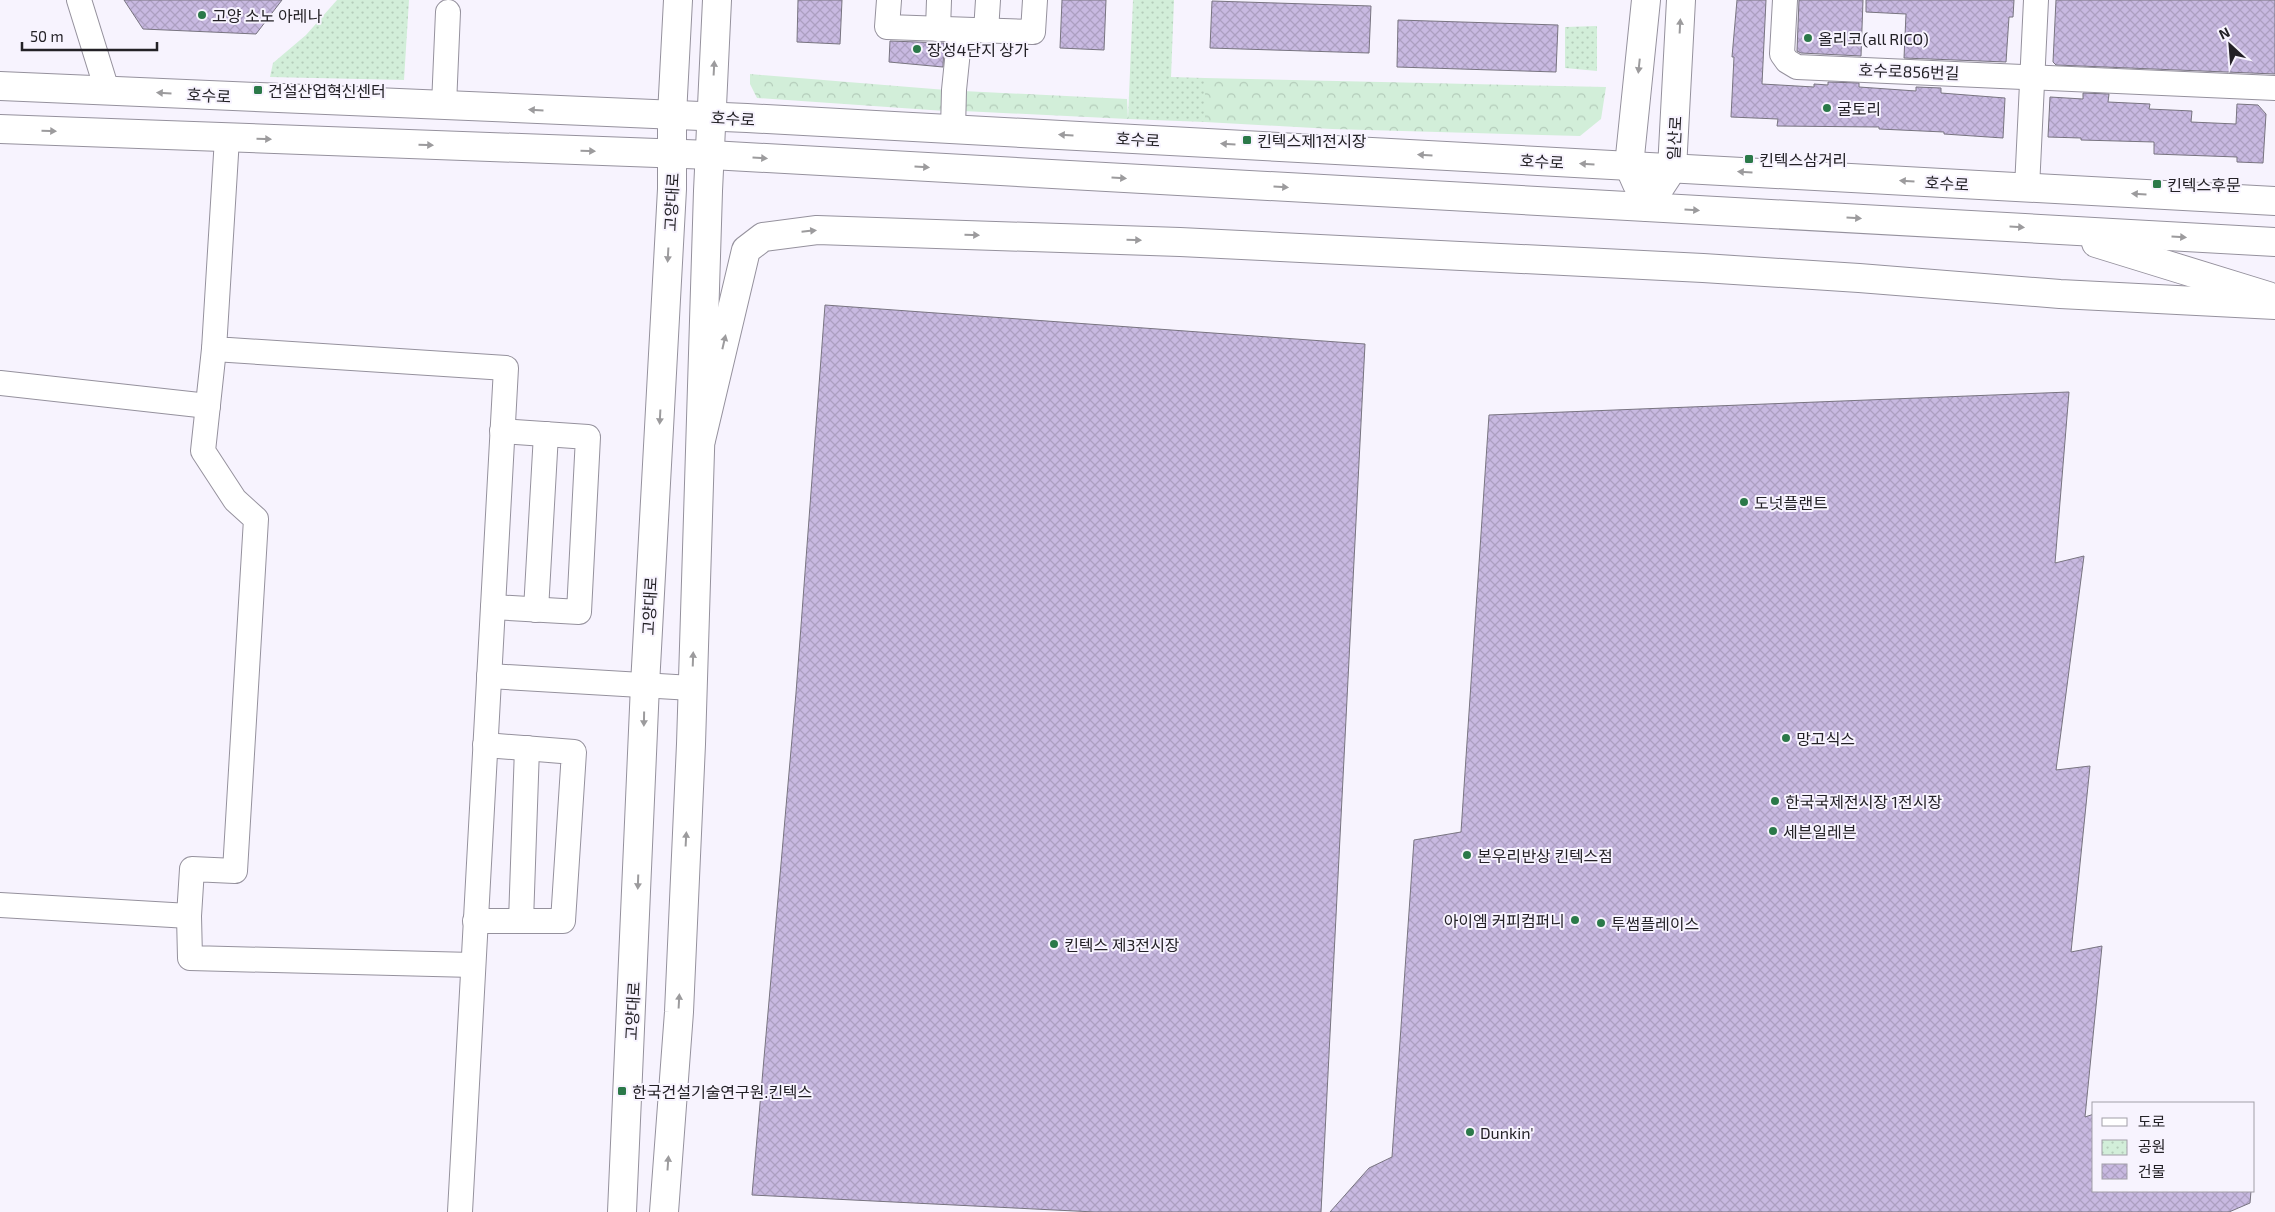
<svg xmlns="http://www.w3.org/2000/svg" width="2275" height="1212" font-family="'Exo 2','Noto Sans KR',sans-serif">
<style>
.forest{fill:url(#forest-crowns)}
.park{fill:url(#park-dots)}
.building{fill:url(#building-cross-hatch);stroke:#787480}
.lines{fill:none;stroke-linecap:round;stroke-linejoin:round}
.minor-casing{stroke:#95919d;stroke-width:26}
.major-casing{stroke:#95919d;stroke-width:30}
.minor{stroke:#fff;stroke-width:24}
.major{stroke:#fff;stroke-width:28}
.oneway{fill:#9c9b9d}
.poi-dot{fill:#2b7949;stroke:#f7f3fe;stroke-width:2}
.labels{text-anchor:middle;dominant-baseline:central;stroke-width:4;stroke-linejoin:round;paint-order:stroke}
.poi-label{font-size:16px;fill:#232126;stroke:#f7f3fe;text-anchor:start}
.street-label{font-size:16px;fill:#232126;stroke:#f7f3fe}
</style>
<defs>
<pattern id="forest-crowns" width="20" height="18" patternUnits="userSpaceOnUse" patternTransform="scale(1.25)"><rect width="20" height="18" fill="#d2eed9"/><path d="M2 6a3 3 0 1 1 6 0M12 15a3 3 0 1 1 6 0" fill="none" stroke="#b4ccba"/></pattern>
<pattern id="park-dots" width="8" height="8" patternUnits="userSpaceOnUse" patternTransform="scale(1.25)"><rect width="8" height="8" fill="#d2eed9"/><path d="M2 2h.1M6 6h.1" fill="none" stroke="#b4ccba" stroke-width="1.8" stroke-linecap="round"/></pattern>
<pattern id="building-cross-hatch" width="8" height="8" patternUnits="userSpaceOnUse" patternTransform="scale(1.25)"><rect width="8" height="8" fill="#c8b9e1"/><path d="M0 0l8 8M0 8l8-8" fill="none" stroke="#ac9fc1"/></pattern>
</defs>
<rect width="100%" height="100%" fill="#f7f3fe"/>
<g class="forest">
<path d="M750,74L946,90L945,111L757,98L750,84Z"/>
<path d="M1205,78L1606,87L1601,119L1580,136L1332,129L1205,122Z"/>
<path d="M963,91L1127,99L1128,119L963,111Z"/>
</g>
<g class="park">
<path d="M337,0H409L404,80L270,77L273,63L306,35Z"/>
<path d="M1133,0H1174L1171,77L1205,78V122L1128,119Z"/>
<path d="M1597,26V71L1565,68V27Z"/>
</g>
<g class="building">
<path d="M124,0H282L256,34L143,29Z"/>
<path d="M798,0H842L840,44L797,42Z"/>
<path d="M1062,0H1106L1104,50L1060,48Z"/>
<path d="M1737,0H1766L1762,84L1814,87V84L1828,85V82L1859,83V87L1916,91V87L1941,88V93L2005,98L2003,138L1944,134V132L1879,129V127L1777,126L1778,119L1731,117L1734,57H1732Z"/>
<path d="M1799,0H1863L1861,56L1801,53L1797,51Z"/>
<path d="M1866,0H2014L2013,17H2009L2006,62L1904,58L1906,14L1866,12Z"/>
<path d="M2056,0H2275V74L2056,65L2053,62Z"/>
<path d="M1212,1L1371,6L1369,53L1210,48Z"/>
<path d="M1398,20L1558,25L1556,72L1397,67Z"/>
<path d="M890,41L944,43L943,67L889,62Z"/>
<path d="M2083,93L2109,94L2108,102L2150,104L2149,109L2192,111L2191,122L2236,124L2237,104L2258,105L2266,114L2263,163L2237,162V157L2154,154V142L2081,140V138L2048,137L2050,97L2083,99Z"/>
<path d="M825,305L1365,344L1321,1212H1095L752,1195L796,693Z"/>
<path d="M2069,392L2055,563L2084,556L2056,770L2090,766L2071,952L2102,946L2085,1117L2094,1114V1191H2251L2250,1203L2229,1212H1330L1369,1168L1392,1157L1414,840L1461,832L1489,415Z"/>
</g>
<g class="lines">
<g class="minor-casing">
<g id="minor">
<path d="M79,0L107,90"/>
<path d="M889,0L887,27L1033,32L1035,0"/>
<path d="M1785,0L1782,54L1787,61L1797,67L2275,88"/>
<path d="M938,29L939,0"/>
<path d="M986,31L988,0"/>
<path d="M444,105L448,12"/>
<path d="M953,129L954,90L960,31"/>
<path d="M227,138L214,349L506,368L460,1212"/>
<path d="M2027,188L2036,0"/>
<path d="M0,383L208,406"/>
<path d="M493,607L579,612L588,437L502,431"/>
<path d="M536,610L546,434"/>
<path d="M489,676L692,688"/>
<path d="M0,905L189,916L192,869L235,871L256,519L235,500L203,451L214,349"/>
<path d="M189,916L190,958L473,965"/>
<path d="M475,921H563L574,752L485,745"/>
<path d="M521,921L527,748"/>
</g>
</g>
<g class="major-casing">
<g id="major">
<path d="M0,86L747,118L2275,201"/>
<path d="M0,129L711,155L2275,242"/>
<path d="M1637,184L1629,166L1646,0"/>
<path d="M1647,207L1672,169L1681,0"/>
<path d="M2096,243L2268,296"/>
<path d="M701,440L746,250L763,237L817,230L1180,242L1703,268L1859,278L2060,294L2275,305"/>
<path d="M622,1212L645,685L672,189V115L678,0"/>
<path d="M664,1212L679,1012L691,744L708,191L717,0"/>
</g>
</g>
<use href="#minor" class="minor"/>
<use href="#major" class="major"/>
</g>
<defs><path id="oneway-solid" d="M-6-.8H1V-3.2L6.5 0L1 3.2V.8H-6Z" transform="scale(1.25)"/></defs>
<g class="oneway">
<use href="#oneway-solid" transform="translate(1680 26) rotate(-87)"/>
<use href="#oneway-solid" transform="translate(1639 66) rotate(96)"/>
<use href="#oneway-solid" transform="translate(714 68) rotate(-87)"/>
<use href="#oneway-solid" transform="translate(164 93) rotate(-177)"/>
<use href="#oneway-solid" transform="translate(536 110) rotate(-177)"/>
<use href="#oneway-solid" transform="translate(49 131) rotate(2)"/>
<use href="#oneway-solid" transform="translate(1066 135) rotate(-177)"/>
<use href="#oneway-solid" transform="translate(264 139) rotate(2)"/>
<use href="#oneway-solid" transform="translate(1228 144) rotate(-177)"/>
<use href="#oneway-solid" transform="translate(426 145) rotate(2)"/>
<use href="#oneway-solid" transform="translate(588 151) rotate(2)"/>
<use href="#oneway-solid" transform="translate(1425 155) rotate(-177)"/>
<use href="#oneway-solid" transform="translate(760 158) rotate(3)"/>
<use href="#oneway-solid" transform="translate(1587 164) rotate(-177)"/>
<use href="#oneway-solid" transform="translate(922 167) rotate(3)"/>
<use href="#oneway-solid" transform="translate(1745 172) rotate(-177)"/>
<use href="#oneway-solid" transform="translate(1119 178) rotate(3)"/>
<use href="#oneway-solid" transform="translate(1907 181) rotate(-177)"/>
<use href="#oneway-solid" transform="translate(1281 187) rotate(3)"/>
<use href="#oneway-solid" transform="translate(2139 194) rotate(-177)"/>
<use href="#oneway-solid" transform="translate(1692 210) rotate(3)"/>
<use href="#oneway-solid" transform="translate(1854 218) rotate(3)"/>
<use href="#oneway-solid" transform="translate(2017 227) rotate(3)"/>
<use href="#oneway-solid" transform="translate(809 231) rotate(-6)"/>
<use href="#oneway-solid" transform="translate(972 235) rotate(2)"/>
<use href="#oneway-solid" transform="translate(2179 237) rotate(3)"/>
<use href="#oneway-solid" transform="translate(1134 240) rotate(2)"/>
<use href="#oneway-solid" transform="translate(668 255) rotate(93)"/>
<use href="#oneway-solid" transform="translate(724 342) rotate(-77)"/>
<use href="#oneway-solid" transform="translate(660 417) rotate(93)"/>
<use href="#oneway-solid" transform="translate(693 659) rotate(-88)"/>
<use href="#oneway-solid" transform="translate(644 719) rotate(91)"/>
<use href="#oneway-solid" transform="translate(686 839) rotate(-87)"/>
<use href="#oneway-solid" transform="translate(638 882) rotate(92)"/>
<use href="#oneway-solid" transform="translate(679 1001) rotate(-87)"/>
<use href="#oneway-solid" transform="translate(668 1163) rotate(-86)"/>
</g>
<g class="poi-dot">
<circle cx="202" cy="15" r="5"/>
<circle cx="1808" cy="38" r="5"/>
<circle cx="917" cy="49" r="5"/>
<rect x="253" y="85" width="10" height="10" rx="2.5"/>
<circle cx="1827" cy="108" r="5"/>
<rect x="1242" y="135" width="10" height="10" rx="2.5"/>
<rect x="1744" y="154" width="10" height="10" rx="2.5"/>
<rect x="2152" y="179" width="10" height="10" rx="2.5"/>
<circle cx="1744" cy="502" r="5"/>
<circle cx="1786" cy="738" r="5"/>
<circle cx="1775" cy="801" r="5"/>
<circle cx="1773" cy="831" r="5"/>
<circle cx="1467" cy="855" r="5"/>
<circle cx="1575" cy="920" r="5"/>
<circle cx="1601" cy="923" r="5"/>
<circle cx="1054" cy="944" r="5"/>
<rect x="617" y="1086" width="10" height="10" rx="2.5"/>
<circle cx="1470" cy="1132" r="5"/>
</g>
<g class="labels">
<g class="poi-label">
<text x="212" y="15">고양 소노 아레나</text>
<text x="1818" y="38">올리코(all RICO)</text>
<text x="927" y="49">장성4단지 상가</text>
<text x="268" y="90">건설산업혁신센터</text>
<text x="1837" y="108">굴토리</text>
<text x="1257" y="140">킨텍스제1전시장</text>
<text x="1759" y="159">킨텍스삼거리</text>
<text x="2167" y="184">킨텍스후문</text>
<text x="1754" y="502">도넛플랜트</text>
<text x="1796" y="738">망고식스</text>
<text x="1785" y="801">한국국제전시장 1전시장</text>
<text x="1783" y="831">세븐일레븐</text>
<text x="1477" y="855">본우리반상 킨텍스점</text>
<text x="1565" y="920" text-anchor="end">아이엠 커피컴퍼니</text>
<text x="1611" y="923">투썸플레이스</text>
<text x="1064" y="944">킨텍스 제3전시장</text>
<text x="632" y="1091">한국건설기술연구원.킨텍스</text>
<text x="1480" y="1132">Dunkin'</text>
</g>
<g class="street-label">
<text transform="translate(1909 71) rotate(2)">호수로856번길</text>
<text transform="translate(209 95) rotate(3)">호수로</text>
<text transform="translate(733 118) rotate(3)">호수로</text>
<text transform="translate(1674 138) rotate(-87)">일산로</text>
<text transform="translate(1138 139) rotate(3)">호수로</text>
<text transform="translate(1542 161) rotate(3)">호수로</text>
<text transform="translate(1947 183) rotate(3)">호수로</text>
<text transform="translate(671 202) rotate(-87)">고양대로</text>
<text transform="translate(649 606) rotate(-87)">고양대로</text>
<text transform="translate(632 1011) rotate(-87)">고양대로</text>
</g>
</g>
<rect x="2092" y="1102" width="162" height="90" fill="#f7f3fe" stroke="#a29fa8"/>
<rect x="2102" y="1118" width="25" height="8" fill="#ffffff" stroke="#a29fa8"/>
<text x="2138" y="1127" font-size="15" fill="#232126">도로</text>
<rect x="2102" y="1140" width="25" height="15" fill="url(#park-dots)" stroke="#a29fa8"/>
<text x="2138" y="1152" font-size="15" fill="#232126">공원</text>
<rect x="2102" y="1164" width="25" height="15" fill="url(#building-cross-hatch)" stroke="#a29fa8"/>
<text x="2138" y="1177" font-size="15" fill="#232126">건물</text>
<g transform="translate(2230 45) rotate(334)" stroke="#f7f3fe" stroke-width="4" paint-order="stroke">
<path d="M0-4L9 19L0 12L-9 19Z" fill="#232126"/>
<text y="-8" font-size="14" font-weight="bold" text-anchor="middle" fill="#232126">N</text>
</g>
<path d="M22 42v8h135v-8" fill="none" stroke="#232126" stroke-width="2.5"/>
<text x="30" y="42" font-size="15" fill="#232126" stroke="#f7f3fe" stroke-width="4" paint-order="stroke">50 m</text>
</svg>
